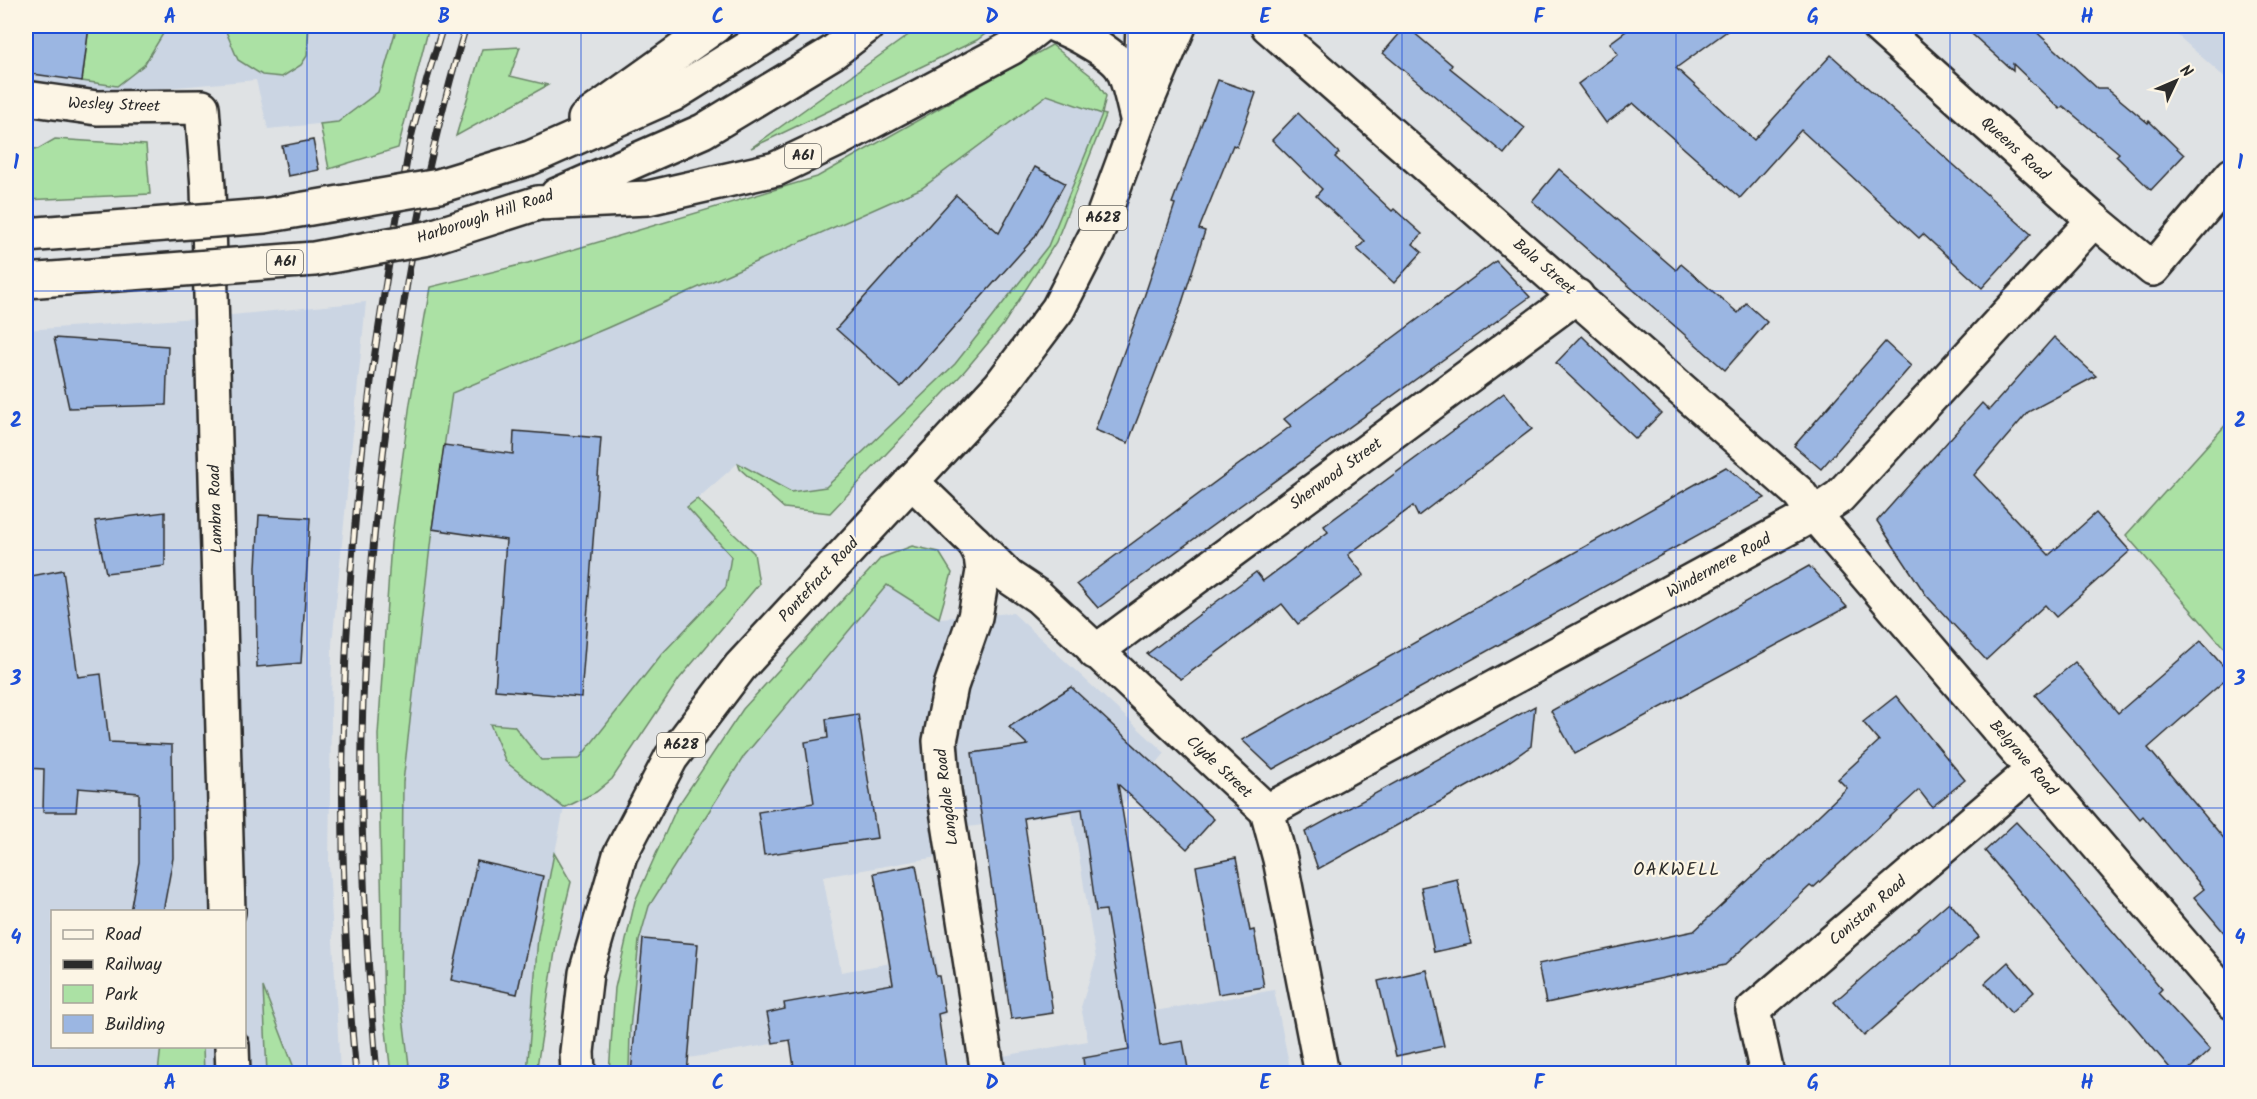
<svg xmlns="http://www.w3.org/2000/svg" width="2257" height="1099" font-family="Kalam,sans-serif">
<style>
.built{fill:#cbd5e3;fill-rule:evenodd}
.green{fill:#abe1a4;stroke:#6b8668;stroke-width:1.5}
.building{fill:#9bb6e2;stroke:#2b2b2b;stroke-width:1.5}
.lines{fill:none;stroke-linecap:round;stroke-linejoin:round}
.minor-casing{stroke:#2b2b2b;stroke-width:38}
.tertiary-casing{stroke:#2b2b2b;stroke-width:38}
.trunk-casing{stroke:#2b2b2b;stroke-width:38}
.minor{stroke:#fcf5e5;stroke-width:33}
.tertiary{stroke:#fcf5e5;stroke-width:33}
.trunk{stroke:#fcf5e5;stroke-width:33}
.rail-casing{stroke:#2b2b2b;stroke-width:7}
.rail{stroke:#fcf5e5;stroke-width:4.5;stroke-dasharray:14;stroke-linecap:butt}
.trunk-bridge-casing{stroke:#2b2b2b;stroke-width:38;stroke-linecap:butt}
.trunk-bridge{stroke:#fcf5e5;stroke-width:33}
.grid{fill:none;stroke:#1d4ed8;stroke-width:1.5;stroke-opacity:0.55}
.labels{text-anchor:middle;dominant-baseline:central;stroke-width:4.5;stroke-linejoin:round;paint-order:stroke}
.shield{fill:#fcf5e5;stroke:#6a6863;stroke-width:1.5}
.shield-label{font-size:15px;font-weight:bold;fill:#2b2b2b}
.street-label{font-size:16px;fill:#2b2b2b;stroke:#fcf5e5}
.neighbourhood-label{font-size:18px;letter-spacing:1.5px;fill:#2b2b2b;stroke:#fcf5e5}
.neatline{fill:none;stroke:#1d4ed8;stroke-width:2}
.grid-label{font-size:20px;text-anchor:middle;font-weight:bold;fill:#1d4ed8}
</style>
<rect width="100%" height="100%" fill="#dfe2e4"/>
<filter id="ink" filterUnits="userSpaceOnUse"><feTurbulence type="fractalNoise" baseFrequency=".0167" numOctaves="2"/><feDisplacementMap in="SourceGraphic" scale="12" xChannelSelector="R" yChannelSelector="G"/><feConvolveMatrix kernelMatrix="1 2 1 2 8 2 1 2 1" color-interpolation-filters="sRGB"/></filter>
<g filter="url(#ink)">
<g class="built">
<path d="M26,26H397L378,92L338,122L268,129L256,80L120,92L26,82Z"/>
<path d="M2167,26H2231V83Z"/>
<path d="M1047,95L1102,114L1048,246L955,364L826,487L791,492L738,463L688,507L731,556L726,587L661,655L579,759L541,760L514,727L506,762L564,808L538,937L527,1073L410,1074L401,1001L403,782L432,529L452,393L607,328L922,188Z"/>
<path d="M366,302L332,644L329,864L340,1073H26V330L210,317ZM52,912H244V1046H52Z"/>
<path d="M887,585L939,618L1013,613L1165,753L1122,805L1155,1011L1274,990L1291,1073H1006L1003,1056L1088,1041L1081,1007L1096,959L1072,813L968,827L971,851L823,877L841,972L935,955L945,1015L629,1068L630,1029L639,941L649,906L744,756Z"/>
</g>
<g class="green">
<path d="M89,26H165L166,29L144,65L117,86L82,81Z"/>
<path d="M244,26H309L307,56L301,65L282,77L262,75L238,60L225,29Z"/>
<path d="M397,26H429L398,148L329,169L320,124L338,122L378,92Z"/>
<path d="M921,26H996L977,40L751,148Z"/>
<path d="M1052,45L1094,78L1106,96L1102,114L1106,115L1056,242L1003,325L962,374L830,513L784,508L740,469L738,463L791,492L826,487L955,364L1048,246L1102,114L1047,95L922,188L607,328L452,393L432,529L403,782L401,1001L410,1073L391,1074L384,1013L378,735L391,543L410,403L430,287L528,263L817,177Z"/>
<path d="M520,47L510,76L548,85L456,136L482,49Z"/>
<path d="M55,139L146,145L150,194L26,200V148L38,149Z"/>
<path d="M2231,419V656L2126,535Z"/>
<path d="M697,499L754,553L759,584L679,679L612,779L596,792L564,808L506,762L490,724L514,726L541,760L579,759L661,655L726,587L731,556L687,507Z"/>
<path d="M912,546L939,552L952,573L939,618L887,585L744,756L649,906L639,941L630,1029L629,1073H609L615,988L635,901L677,807L743,709L881,558Z"/>
<path d="M554,853L571,882L557,939L537,1067L538,1073H527L538,937Z"/>
<path d="M263,987L296,1073H267Z"/>
<path d="M161,1046L203,1047L204,1073H158Z"/>
</g>
<g class="building">
<path d="M26,26H89L82,81L26,73Z"/>
<path d="M1406,26L1452,65L1450,68L1525,128L1504,154L1383,53Z"/>
<path d="M1633,26H1734L1676,68L1754,140L1831,55L2031,234L1982,288L1923,234L1919,238L1801,130L1740,198L1633,103L1606,123L1578,84L1618,54L1610,43Z"/>
<path d="M1963,26H2030L2097,88H2106L2148,123L2149,121L2184,155L2151,190L2116,156L2119,153L2063,106L2060,109L2013,64V71Z"/>
<path d="M1218,80L1256,93L1237,147L1233,145L1199,229L1205,231L1180,309L1128,443L1095,430L1143,300L1175,204L1172,203Z"/>
<path d="M1298,113L1339,153L1335,157L1392,211L1394,209L1422,234L1413,244L1422,252L1394,283L1357,249L1365,241L1316,196L1322,189L1272,140Z"/>
<path d="M313,140L319,170L288,176L282,146Z"/>
<path d="M1035,167L1065,183L1034,238L901,387L836,329L956,195L999,233Z"/>
<path d="M1559,169L1676,270L1681,264L1738,313L1746,303L1767,322L1725,370L1532,201Z"/>
<path d="M1496,261L1530,297L1098,608L1077,584L1291,426L1284,419Z"/>
<path d="M1582,336L1661,413L1636,439L1556,363Z"/>
<path d="M2054,337L2096,376L2028,412L1974,475L2049,555L2096,513L2130,551L2056,617L2045,605L1986,660L1926,595L1877,521L1982,403L1989,410Z"/>
<path d="M54,338L168,346L166,405L69,408Z"/>
<path d="M1885,342L1911,366L1821,469L1794,446Z"/>
<path d="M1504,393L1532,429L1418,516L1413,506L1348,555L1364,575L1298,624L1282,604L1181,679L1147,654L1256,572L1263,581L1328,532L1324,526Z"/>
<path d="M514,431L601,438L581,697L495,690L506,540L432,529L444,445L513,454Z"/>
<path d="M1726,467L1765,498L1273,769L1242,740Z"/>
<path d="M165,512V566L106,573L95,521Z"/>
<path d="M259,515L310,518L301,663L257,667L256,567Z"/>
<path d="M1809,566L1847,607L1575,754L1551,711Z"/>
<path d="M63,570L78,677L101,674L109,742L172,745L173,858L163,912H130L139,862V793L78,788L76,812H43L44,769L26,768V577Z"/>
<path d="M2201,641L2231,675L2148,748L2232,848V942L2194,897L2204,889L2143,816L2140,819L2035,695L2075,662L2118,713Z"/>
<path d="M1071,687L1214,819L1187,849L1118,784L1160,1045L1183,1041L1189,1074H1085L1083,1058L1129,1050L1106,910L1096,911L1082,809L1024,818L1053,1013L1011,1019L972,753L1028,745L1009,727Z"/>
<path d="M1896,696L1965,780L1932,807L1919,790L1813,888L1810,886L1725,965L1546,1003L1538,964L1694,931L1770,860L1771,861L1847,788L1838,779L1879,741L1863,722Z"/>
<path d="M1535,706L1531,746L1497,770L1318,869L1305,832Z"/>
<path d="M858,714L877,838L764,855L758,812L814,803L805,742L828,738L826,719Z"/>
<path d="M2016,822L2057,866L2162,989L2158,993L2210,1050L2184,1074H2175L1985,851Z"/>
<path d="M1236,858L1250,931L1254,930L1264,987L1218,994L1196,866Z"/>
<path d="M477,861L543,876L517,994L451,980Z"/>
<path d="M916,865L936,976H939L945,1012L938,1014L947,1074H795L790,1040L773,1043L767,1013L785,1009L784,1003L893,984L874,873Z"/>
<path d="M1457,879L1471,944L1434,952L1421,887Z"/>
<path d="M1949,902L1979,937L1864,1036L1834,1002Z"/>
<path d="M643,939L698,944L687,1074H631Z"/>
<path d="M2008,962L2034,992L2011,1013L1985,983Z"/>
<path d="M1427,970L1444,1046L1396,1056L1378,981Z"/>
</g>
<g class="lines">
<g class="minor-casing">
<g id="minor">
<path d="M1268,26L1799,493L1814,514L2232,1002"/>
<path d="M1878,26L2094,220L2153,269L2232,175"/>
<path d="M911,481L974,542L981,556L983,571L975,617L951,686L940,741L944,791L988,1074"/>
<path d="M974,542L1009,577L1039,597L1267,811L1280,859L1322,1074"/>
<path d="M1095,652L1577,296"/>
<path d="M1267,811L1814,514L1839,497L2094,220"/>
<path d="M1767,1074L1753,1010L2033,770"/>
</g>
</g>
<g class="tertiary-casing">
<g id="tertiary">
<path d="M26,98L97,108L202,107L208,187L228,912"/>
<path d="M232,1046L233,1074"/>
</g>
</g>
<g class="trunk-casing">
<g id="trunk">
<path d="M1057,26C1074,32 1113,53 1122,68C1129,80 1134,108 1138,122"/>
<path d="M1140,100L1143,26"/>
<path d="M585,119L715,26"/>
<path d="M530,158L672,95L783,26"/>
<path d="M557,195L703,131L832,53L867,26"/>
<path d="M538,203L648,198L776,169L841,138L1011,48L1039,26"/>
<path d="M578,1074L577,1052L586,973L620,855L671,758L740,667L1000,386L1058,309L1097,233L1138,122L1179,26"/>
</g>
</g>
<use href="#minor" class="minor"/>
<use href="#tertiary" class="tertiary"/>
<use href="#trunk" class="trunk"/>
<g class="rail-casing">
<g id="rail">
<path d="M356,1074C333,840 340,606 372,374C379,321 388,269 397,217C402,191 406,164 411,138C420,100 432,63 443,26"/>
<path d="M377,1074C367,962 360,851 362,739C364,620 376,502 392,384C408,263 430,143 466,26"/>
</g>
</g>
<use href="#rail" class="rail"/>
<g class="trunk-bridge-casing">
<g id="trunk-bridge">
<path d="M26,235L264,216L439,186L530,158"/>
<path d="M26,281L314,259L428,238L538,203"/>
</g>
</g>
<use href="#trunk-bridge" class="trunk-bridge"/>
</g>
</g>
<path class="grid" d="M307,26V1074M581,26V1074M855,26V1074M1128,26V1074M1402,26V1074M1676,26V1074M1950,26V1074M26,291H2232M26,550H2232M26,808H2232"/>
<g class="labels">
<g class="shield">
<rect x="785" y="144" width="36" height="24" rx="4.5"/>
<rect x="1079" y="206" width="48" height="24" rx="4.5"/>
<rect x="267" y="250" width="36" height="24" rx="4.5"/>
<rect x="657" y="733" width="48" height="24" rx="4.5"/>
</g>
<g class="shield-label">
<text x="803" y="156">A61</text>
<text x="1103" y="218">A628</text>
<text x="285" y="262">A61</text>
<text x="681" y="745">A628</text>
</g>
<g class="street-label">
<text transform="translate(114 105) rotate(2)">Wesley Street</text>
<text transform="translate(2015 149) rotate(42)">Queens Road</text>
<text transform="translate(485 217) rotate(-18)">Harborough Hill Road</text>
<text transform="translate(1544 267) rotate(41)">Bala Street</text>
<text transform="translate(1336 474) rotate(-36)">Sherwood Street</text>
<text transform="translate(216 509) rotate(-92)">Lambra Road</text>
<text transform="translate(1719 566) rotate(-29)">Windermere Road</text>
<text transform="translate(819 580) rotate(-47)">Pontefract Road</text>
<text transform="translate(2023 758) rotate(49)">Belgrave Road</text>
<text transform="translate(1219 767) rotate(43)">Clyde Street</text>
<text transform="translate(947 797) rotate(-97)">Langdale Road</text>
<text transform="translate(1868 911) rotate(-41)">Coniston Road</text>
</g>
<g class="neighbourhood-label">
<text x="1677" y="870">OAKWELL</text>
</g>
</g>
<rect width="2257" height="1099" fill="none" stroke="#fcf5e5" stroke-width="66"/>
<rect x="51" y="910" width="195" height="138" fill="#fcf5e5" stroke="#a8a49b" stroke-width="1.5"/>
<rect x="63" y="930" width="30" height="9" fill="#fcf5e5" stroke="#a8a49b" stroke-width="1.5"/>
<text x="105" y="940" font-size="18" fill="#2b2b2b">Road</text>
<rect x="63" y="960" width="30" height="9" fill="#2b2b2b" stroke="#a8a49b" stroke-width="1.5"/>
<text x="105" y="970" font-size="18" fill="#2b2b2b">Railway</text>
<rect x="63" y="985" width="30" height="18" fill="#abe1a4" stroke="#a8a49b" stroke-width="1.5"/>
<text x="105" y="1000" font-size="18" fill="#2b2b2b">Park</text>
<rect x="63" y="1015" width="30" height="18" fill="#9bb6e2" stroke="#a8a49b" stroke-width="1.5"/>
<text x="105" y="1030" font-size="18" fill="#2b2b2b">Building</text>
<g transform="translate(2176 81) rotate(46)" stroke="#fcf5e5" stroke-width="4.5" paint-order="stroke">
<path d="M0-4.5L10 22L0 15L-10 22Z" fill="#2b2b2b"/>
<text y="-9" font-size="16" font-weight="bold" text-anchor="middle" fill="#2b2b2b">N</text>
</g>
<rect x="33" y="33" width="2191" height="1033" class="neatline"/>
<g class="grid-label">
<text x="170" y="23">A</text>
<text x="444" y="23">B</text>
<text x="718" y="23">C</text>
<text x="992" y="23">D</text>
<text x="1265" y="23">E</text>
<text x="1539" y="23">F</text>
<text x="1813" y="23">G</text>
<text x="2087" y="23">H</text>
<text x="16" y="169">1</text>
<text x="2240" y="169">1</text>
<text x="16" y="427">2</text>
<text x="2240" y="427">2</text>
<text x="16" y="685">3</text>
<text x="2240" y="685">3</text>
<text x="16" y="944">4</text>
<text x="2240" y="944">4</text>
<text x="170" y="1089">A</text>
<text x="444" y="1089">B</text>
<text x="718" y="1089">C</text>
<text x="992" y="1089">D</text>
<text x="1265" y="1089">E</text>
<text x="1539" y="1089">F</text>
<text x="1813" y="1089">G</text>
<text x="2087" y="1089">H</text>
</g>
</svg>
